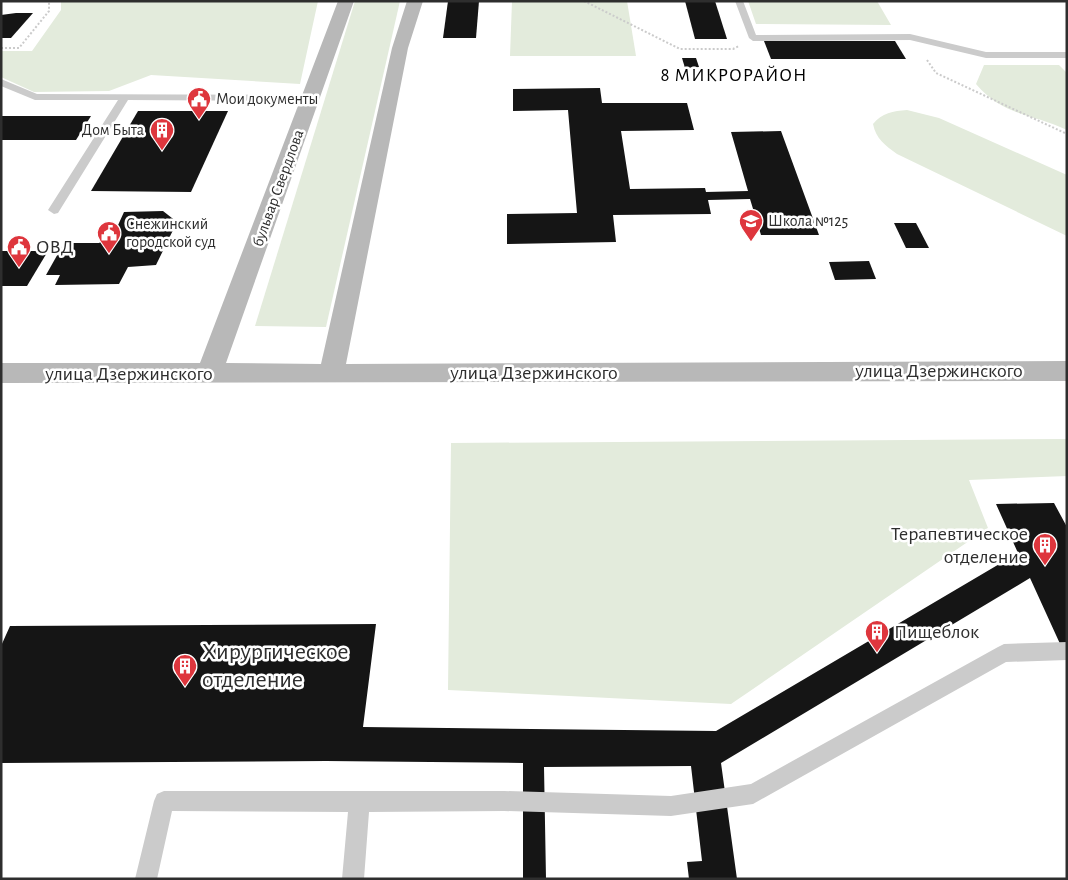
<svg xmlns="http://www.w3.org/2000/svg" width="1068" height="880" font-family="'Alegreya Sans',sans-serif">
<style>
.green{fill:#e3ebdc}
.building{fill:#151515}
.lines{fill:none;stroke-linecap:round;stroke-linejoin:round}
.path{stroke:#cbcbcb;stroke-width:2;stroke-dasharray:2 2;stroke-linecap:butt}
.lane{fill:#cbcbcb;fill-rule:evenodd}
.secondary{fill:#b8b8b8;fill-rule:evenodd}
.labels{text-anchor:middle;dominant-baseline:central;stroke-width:5;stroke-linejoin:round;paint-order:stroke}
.far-poi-label{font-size:16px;fill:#2e2e2e;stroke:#fff;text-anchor:start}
.far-street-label{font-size:16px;fill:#2e2e2e;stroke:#fff}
.far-quarter-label{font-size:19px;letter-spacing:1px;fill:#000;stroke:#fff}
.poi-label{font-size:20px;fill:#2e2e2e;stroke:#fff;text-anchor:start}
.street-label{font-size:20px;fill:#2e2e2e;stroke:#fff}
.near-poi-label{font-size:24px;fill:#2e2e2e;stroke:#fff;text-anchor:start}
</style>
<rect width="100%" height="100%" fill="#fff"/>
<g class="green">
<path d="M61,1H318L300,84L151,75L109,91L34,92L1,77V51H32L61,10Z"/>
<path d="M355,1H400L326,327L255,326Z"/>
<path d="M512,1H627L636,56H510Z"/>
<path d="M748,1H877L891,25L756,24Z"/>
<path d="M984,65H1059L1067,73V130C1032,113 1004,117 976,84Z"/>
<path d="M907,110L939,118L1067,175V236L897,154C885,145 876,139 873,124C882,113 893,111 907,110Z"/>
<path d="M1067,439V476L969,480L988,528L731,704L448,690L451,443Z"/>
</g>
<g class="building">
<path d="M448,1H479L476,38H443Z"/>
<path d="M685,1H715L727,39H695Z"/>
<path d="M16,13H33L11,38H1V15Z"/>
<path d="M764,41H895L906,59H771Z"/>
<path d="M682,58H696L699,67L685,68Z"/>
<path d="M600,88L602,103H687L694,130L621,131L630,189L705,188L706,192L748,191L731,132L781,131L819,235H761L750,199L708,200L711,214L613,215L616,242L507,244V214L577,213L568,110L513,111V89Z"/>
<path d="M138,111H228L191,192L91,191Z"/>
<path d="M1,116H91L76,140H1Z"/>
<path d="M163,211L177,222L156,265L128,267L119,284L55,285L60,275H46L64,243H99L114,234L124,212Z"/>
<path d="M894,223H916L929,248H906Z"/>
<path d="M1,251H48L27,286H1Z"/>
<path d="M869,261L876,279L835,280L829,262Z"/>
<path d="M1054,503L1067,527V646H1061L1030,578L721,763L737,879H689L687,862L702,861L691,766L544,767L546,879H523V763L326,761L1,763V646L10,626L376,624L363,727L716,731L1018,553L996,504Z"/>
</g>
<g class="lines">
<g class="path">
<path d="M584,1L680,49H733L739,46"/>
<path d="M1,48H19L49,11V1"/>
<path d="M927,60L936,73L1067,134"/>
</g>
<g class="lane">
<path d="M735,1H743L756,35L910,34L986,52H1067V58H986L910,40L753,41L749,38Z"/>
<path d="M1,79L37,94L311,95L316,98L311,101L128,100L58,213L54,214L48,210L118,100H35L1,86Z"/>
<path d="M1067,642V660L1006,662L753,804L671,816L504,811L369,812L364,879H342L348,812L172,811L157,879H135L154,801L157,794L164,791H504L671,796L751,784L998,647L1004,644Z"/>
</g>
<path class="secondary" d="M338,1H354L226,363L321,364L392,48L407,1H423L408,48L346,364L1067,361V381L1,383V363H200Z"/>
</g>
<defs>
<g id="civic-pin" transform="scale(1.25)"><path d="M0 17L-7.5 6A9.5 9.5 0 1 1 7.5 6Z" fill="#de363d" stroke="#fff"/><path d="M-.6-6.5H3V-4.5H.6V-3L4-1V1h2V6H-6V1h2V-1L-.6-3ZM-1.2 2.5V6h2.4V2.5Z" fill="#fff"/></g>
<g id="building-pin" transform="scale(1.25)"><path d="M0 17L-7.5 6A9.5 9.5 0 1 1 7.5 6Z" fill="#de363d" stroke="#fff"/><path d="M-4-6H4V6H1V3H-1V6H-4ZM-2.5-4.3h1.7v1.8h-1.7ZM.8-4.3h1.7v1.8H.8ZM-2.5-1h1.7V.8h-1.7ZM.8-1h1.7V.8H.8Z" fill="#fff"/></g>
<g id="school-pin" transform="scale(1.25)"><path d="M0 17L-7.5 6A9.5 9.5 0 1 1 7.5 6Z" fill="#de363d" stroke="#fff"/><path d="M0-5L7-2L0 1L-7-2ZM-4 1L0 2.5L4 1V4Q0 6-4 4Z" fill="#fff"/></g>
</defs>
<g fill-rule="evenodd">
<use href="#civic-pin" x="199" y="99"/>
<use href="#building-pin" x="162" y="130"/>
<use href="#school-pin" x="751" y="221"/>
<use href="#civic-pin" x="109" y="233"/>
<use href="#civic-pin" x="19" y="247"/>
<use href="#building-pin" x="1045" y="545"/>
<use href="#building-pin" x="877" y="632"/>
<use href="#building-pin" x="185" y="666"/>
</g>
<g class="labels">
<g class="far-poi-label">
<text x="216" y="99">Мои документы</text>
<text x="144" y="130" text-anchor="end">Дом Быта</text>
<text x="768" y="221">Школа №125</text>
<text x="126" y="224">Снежинский<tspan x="126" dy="18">городской суд</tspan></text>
</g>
<g class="far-street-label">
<text transform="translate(278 188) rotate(-70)">бульвар Свердлова</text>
</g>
<g class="far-quarter-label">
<text x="734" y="75">8 МИКРОРАЙОН</text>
</g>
<g class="poi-label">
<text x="36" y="247">ОВД</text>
<text x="1028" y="534" text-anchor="end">Терапевтическое<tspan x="1028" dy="23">отделение</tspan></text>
<text x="894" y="632">Пищеблок</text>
</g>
<g class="street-label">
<text x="939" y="371">улица Дзержинского</text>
<text x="534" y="373">улица Дзержинского</text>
<text x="129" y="374">улица Дзержинского</text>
</g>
<g class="near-poi-label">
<text x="202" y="652">Хирургическое<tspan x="202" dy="28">отделение</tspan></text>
</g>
</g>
<rect width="1068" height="880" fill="none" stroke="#2e2e2e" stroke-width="5"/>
</svg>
